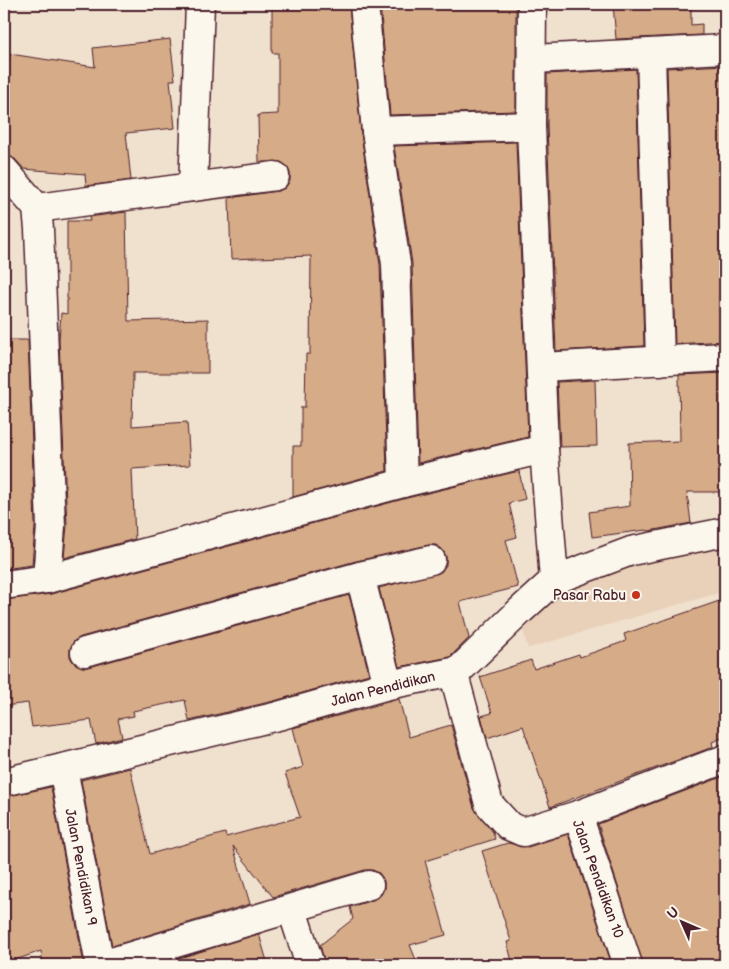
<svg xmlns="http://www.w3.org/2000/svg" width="729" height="969" font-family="'Balsamiq Sans',sans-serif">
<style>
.built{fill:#e8d0b9}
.building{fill:#d6ab87;stroke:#4a1f2b}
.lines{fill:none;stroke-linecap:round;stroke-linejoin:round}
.minor-casing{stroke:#4a1f2b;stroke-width:31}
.minor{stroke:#fbf7ec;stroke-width:28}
.poi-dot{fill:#c8321e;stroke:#fbf7ec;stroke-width:2}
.labels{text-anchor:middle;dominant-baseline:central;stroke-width:4;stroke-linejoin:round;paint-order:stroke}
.poi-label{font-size:14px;fill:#4a1f2b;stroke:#fbf7ec;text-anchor:end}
.street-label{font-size:14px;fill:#4a1f2b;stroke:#fbf7ec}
</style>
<rect width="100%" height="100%" fill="#f0e0ce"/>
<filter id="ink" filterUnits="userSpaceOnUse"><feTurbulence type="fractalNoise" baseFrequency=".02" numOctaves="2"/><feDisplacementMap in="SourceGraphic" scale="10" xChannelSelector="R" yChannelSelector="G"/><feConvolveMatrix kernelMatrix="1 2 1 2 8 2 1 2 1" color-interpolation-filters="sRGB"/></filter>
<g filter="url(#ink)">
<path class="built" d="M725,547V591L528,648L521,623L550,598L635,565Z"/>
<g class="building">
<path d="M272,4H349L361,133L380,265L387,471L293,497V446H301V407H305L306,354H310L311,256L231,259L229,198L278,191L285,188L290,181V173L287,166L281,162H259L258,115L278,114V53H272Z"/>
<path d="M380,4H420V7L516,4V111L390,115Z"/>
<path d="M613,4H691V25L702,24V35L616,39Z"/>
<path d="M170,39L175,80H170L175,128L126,133L131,180L86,186L85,174L24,169L15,159L4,155L8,106H4V93L10,54L95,67L93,48Z"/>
<path d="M725,65L724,341L675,344L667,68Z"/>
<path d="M636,69L644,346L556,351L547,126V74Z"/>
<path d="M516,142L528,437L418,463L412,263L394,146Z"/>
<path d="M126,212L128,321L208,319V373H133L132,426L187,422L190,465L132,469L135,539L64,558L67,525L59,340L61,313L67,314V221H90L89,217Z"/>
<path d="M4,340H28L35,526L32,565L4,569Z"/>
<path d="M724,373L725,492H687L691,523L649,531L646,530L592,537L589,512L630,506L629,443L680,441L679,375Z"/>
<path d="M595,380L597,446L560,447L557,382Z"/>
<path d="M519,471L525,499L509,503L517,537L506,540L518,587L460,602L469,638L450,657L399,667L379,588L441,572L446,565V556L442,549L436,545H428L356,561L81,637L74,641L70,649V657L74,663L82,667H89L349,595L369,674L274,701L189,721L185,700L133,711L134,716L118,719L122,737L96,744L91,720L32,727L28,703L4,706V600L51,594L407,498Z"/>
<path d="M725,599V737L712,742L713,747L550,807L523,726L487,738L481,716L492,713L480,677L531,660L534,669L579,654L580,657L626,641L624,634Z"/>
<path d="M399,699L409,737L451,725L474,808L493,832L495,839L425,861L446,935L410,945L418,965L325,964L320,945L353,919L350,907L373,900L381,895L384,889V881L379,873L372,870H365L273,897L233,846L250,904L112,946L81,780L130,768L150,854L225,833L226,837L300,817L285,773L303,767L293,728Z"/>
<path d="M722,777L725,788V965H643L598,824Z"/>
<path d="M51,787L84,965H43L41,951L4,964V797Z"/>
<path d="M568,834L612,965H513L507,942L511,941L482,851L508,843L528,847Z"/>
<path d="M259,934L268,965H156Z"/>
</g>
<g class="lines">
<g class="minor-casing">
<g id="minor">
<path d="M364,4L376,131L396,264L403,483"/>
<path d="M532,4L531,126L544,449L554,580"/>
<path d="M651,54L660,361"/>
<path d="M533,59L725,49"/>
<path d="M376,131L531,126"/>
<path d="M4,170L37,208L39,229L51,526L47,579"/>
<path d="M193,187L200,4"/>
<path d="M37,208L275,176"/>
<path d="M541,367L725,357"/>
<path d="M360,576L388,685"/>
<path d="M4,585L47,579L403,483L544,449"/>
<path d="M85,652L360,576L431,560"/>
<path d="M454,675L489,804L509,826L523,832L578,815L628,965"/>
<path d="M63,768L100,965"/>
<path d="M4,782L278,716L388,685L453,672L454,675L521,610L554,580L631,551L725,532"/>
<path d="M578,815L725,759"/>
<path d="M292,910L310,965"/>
<path d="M102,965L369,885"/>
</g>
</g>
<use href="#minor" class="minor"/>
</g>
</g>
<circle class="poi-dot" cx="636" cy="595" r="5"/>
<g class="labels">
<g class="poi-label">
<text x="626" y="595">Pasar Rabu</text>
</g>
<g class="street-label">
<text transform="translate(383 689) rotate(-14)">Jalan Pendidikan</text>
<text transform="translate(81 867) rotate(79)">Jalan Pendidikan 9</text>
<text transform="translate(598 879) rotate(70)">Jalan Pendidikan 10</text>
</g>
</g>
<rect width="729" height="969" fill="none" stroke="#fbf7ec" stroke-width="20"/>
<rect x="10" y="10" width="709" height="949" fill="none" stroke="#4a1f2b" stroke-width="2" filter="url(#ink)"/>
<g transform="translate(682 922) rotate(315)" stroke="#fbf7ec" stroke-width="4" paint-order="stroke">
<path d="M0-4L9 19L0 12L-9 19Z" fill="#4a1f2b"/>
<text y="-8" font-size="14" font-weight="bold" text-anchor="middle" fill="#4a1f2b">U</text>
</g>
</svg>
